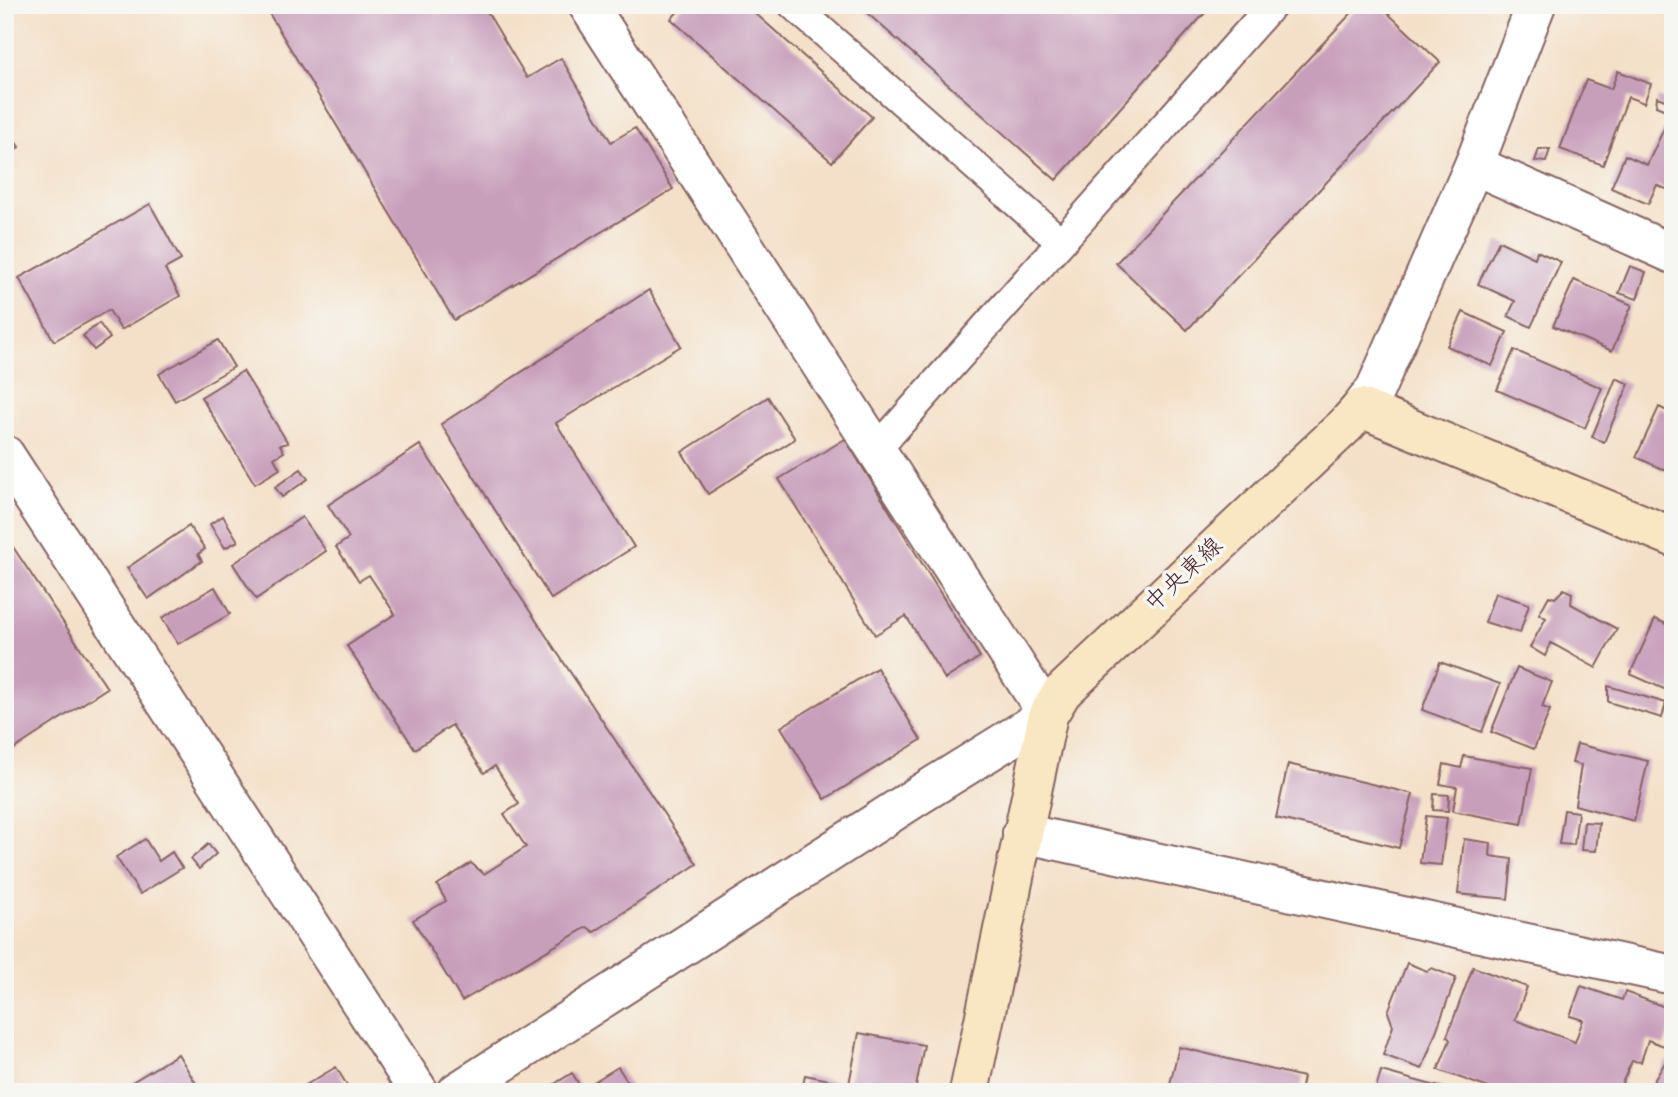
<svg xmlns="http://www.w3.org/2000/svg" width="1678" height="1097" font-family="Dekko,'Klee One',sans-serif">
<style>
.building{fill:#c89fbb}
.lines{fill:none;stroke-linecap:round;stroke-linejoin:round}
.service-casing{stroke:#866362;stroke-width:32}
.minor-casing{stroke:#866362;stroke-width:42}
.tertiary-casing{stroke:#866362;stroke-width:42}
.secondary-casing{stroke:#866362;stroke-width:42}
.service{stroke:#fff;stroke-width:28}
.minor{stroke:#fff;stroke-width:38}
.tertiary{stroke:#fff;stroke-width:38}
.secondary{stroke:#f9e7c3;stroke-width:38}
.labels{text-anchor:middle;dominant-baseline:central;stroke-width:7;stroke-linejoin:round;paint-order:stroke}
.street-label{font-size:24px;fill:#4a1f2b;stroke:#f6f6f2}
</style>
<rect width="100%" height="100%" fill="#f6f6f2"/>
<filter id="ink" filterUnits="userSpaceOnUse"><feTurbulence type="fractalNoise" baseFrequency=".0143" numOctaves="2"/><feDisplacementMap in="SourceGraphic" scale="14" xChannelSelector="R" yChannelSelector="G"/><feConvolveMatrix kernelMatrix="1 2 1 2 8 2 1 2 1" color-interpolation-filters="sRGB"/></filter>
<filter id="wash" filterUnits="userSpaceOnUse"><feTurbulence type="fractalNoise" baseFrequency=".00686" numOctaves="4" result="noise"/><feDisplacementMap in="SourceGraphic" scale="28" xChannelSelector="R" yChannelSelector="G"/><feGaussianBlur stdDeviation="1.57" result="paint"/><feColorMatrix in="noise" values="0 0 0 0 0 0 0 0 0 0 0 0 0 0 0 0 0 1.4 0 .05"/><feComposite in="paint" operator="in"/></filter>
<g filter="url(#wash)">
<rect width="100%" height="100%" fill="#f4e0c8"/>
<g id="blocks">
<g class="building">
<path d="M264,5H483L527,78L561,58L611,142L635,128L673,189L454,320Z"/>
<path d="M684,5H746L872,117L832,162L671,19Z"/>
<path d="M858,5H1212L1056,180Z"/>
<path d="M1359,5H1379L1440,62L1187,330L1116,263Z"/>
<path d="M1618,71L1651,84L1644,103L1628,97L1603,165L1560,149L1586,80L1611,89Z"/>
<path d="M1657,97L1673,103V113L1656,106Z"/>
<path d="M1667,122L1673,125V192L1657,185L1648,204L1611,188L1625,155L1647,165Z"/>
<path d="M5,127L19,147L5,156Z"/>
<path d="M1539,149H1550L1546,162L1535,161Z"/>
<path d="M150,204L181,260L165,269L180,296L121,330L109,310L54,341L19,278Z"/>
<path d="M1499,241L1535,258L1537,251L1561,262L1531,327L1508,316L1515,301L1478,284Z"/>
<path d="M1630,266L1646,272L1637,299L1619,293Z"/>
<path d="M1574,280L1632,305L1612,351L1553,326Z"/>
<path d="M649,290L681,346L556,423L634,547L551,599L441,424Z"/>
<path d="M1463,312L1507,332L1492,366L1447,346Z"/>
<path d="M99,323L110,338L94,350L83,336Z"/>
<path d="M218,340L234,367L175,401L159,374Z"/>
<path d="M1514,350L1602,388L1585,428L1497,390Z"/>
<path d="M243,371L288,443L280,445L284,452L274,458L280,469L255,484L201,397Z"/>
<path d="M1616,378L1629,384L1604,442L1592,437Z"/>
<path d="M768,397L795,439L708,494L682,452Z"/>
<path d="M1659,407L1673,414V474L1636,457Z"/>
<path d="M845,439L980,657L945,679L906,616L875,635L779,479Z"/>
<path d="M420,445L697,864L594,932L587,927L462,1001L413,920L446,901L437,885L471,863L484,874L526,847L504,814L519,804L495,766L484,773L452,725L415,749L347,646L395,614L369,575L359,581L336,547L349,538L328,505Z"/>
<path d="M301,469L308,479L282,497L275,487Z"/>
<path d="M223,516L238,541L225,548L210,524Z"/>
<path d="M302,517L326,551L256,599L233,564Z"/>
<path d="M189,526L205,549L198,554L202,561L148,599L127,568Z"/>
<path d="M5,535L107,688L5,755Z"/>
<path d="M215,587L230,614L178,644L162,618Z"/>
<path d="M1564,589L1572,593L1571,604L1617,629L1596,668L1551,643L1545,656L1530,647L1546,618L1539,614L1549,596L1555,598Z"/>
<path d="M1495,593L1529,604L1520,633L1485,622Z"/>
<path d="M1655,619L1673,627V693L1630,674Z"/>
<path d="M1440,662L1500,684L1482,732L1422,710Z"/>
<path d="M877,668L921,740L825,799L781,727Z"/>
<path d="M1517,668L1552,682L1542,707L1550,710L1534,749L1491,732Z"/>
<path d="M1608,686L1666,703L1662,718L1608,702Z"/>
<path d="M1577,744L1648,761L1634,821L1575,805L1581,765L1572,763Z"/>
<path d="M1464,756L1532,768L1522,824L1453,811L1457,787L1440,784L1444,764L1461,768Z"/>
<path d="M1288,764L1413,794L1399,848L1276,818Z"/>
<path d="M1434,794L1449,795L1448,811L1433,810Z"/>
<path d="M1564,810L1578,812L1574,845L1559,844Z"/>
<path d="M1426,816L1447,818L1441,865L1420,863Z"/>
<path d="M1584,822L1599,823L1596,851L1581,850Z"/>
<path d="M145,839L159,861L172,852L182,868L140,894L116,857Z"/>
<path d="M1464,839L1491,843L1490,856L1512,859L1508,899L1458,894Z"/>
<path d="M208,844L216,854L199,869L191,859Z"/>
<path d="M1407,963L1427,971L1432,968L1456,978L1422,1069L1383,1055L1393,1026L1388,1012Z"/>
<path d="M1473,967L1527,987L1515,1020L1575,1042L1583,1020L1570,1016L1581,986L1622,1000L1625,992L1673,1010V1021L1664,1046L1648,1040L1641,1062L1632,1061L1618,1092H1500L1438,1070L1450,1040L1447,1036Z"/>
<path d="M859,1033L924,1045L915,1092H802L805,1075L849,1084Z"/>
<path d="M1179,1047L1303,1077L1300,1092H1168Z"/>
<path d="M178,1054L201,1092H116Z"/>
<path d="M1666,1061L1673,1065V1092H1647Z"/>
<path d="M336,1067L351,1092H294Z"/>
<path d="M618,1067L634,1092H542L572,1073L582,1089Z"/>
<path d="M1381,1071L1454,1091V1092H1375Z"/>
</g>
</g>
</g>
<g filter="url(#ink)">
<use href="#blocks" fill-opacity="0" stroke="#866362" stroke-width="2"/>
<g class="lines">
<g class="service-casing">
<g id="service">
<path d="M793,5L1061,242"/>
<path d="M876,450L1272,5"/>
</g>
</g>
<g class="minor-casing">
<g id="minor">
<path d="M588,5L1048,715"/>
<path d="M1474,165L1673,254"/>
<path d="M5,455L419,1092"/>
<path d="M1022,833L1673,975"/>
</g>
</g>
<g class="tertiary-casing">
<g id="tertiary">
<path d="M1361,408L1375,390L1474,165L1536,5"/>
<path d="M457,1092L919,795L1048,715"/>
</g>
</g>
<g class="secondary-casing">
<path id="secondary" d="M969,1092L1048,715L1062,692L1346,425L1361,408L1673,537"/>
</g>
<use href="#service" class="service"/>
<use href="#minor" class="minor"/>
<use href="#tertiary" class="tertiary"/>
<use href="#secondary" class="secondary"/>
</g>
</g>
<g class="labels">
<g class="street-label">
<text transform="translate(1185 576) rotate(-43)">中央東線</text>
</g>
</g>
<rect width="1678" height="1097" fill="none" stroke="#f6f6f2" stroke-width="28"/>
</svg>
